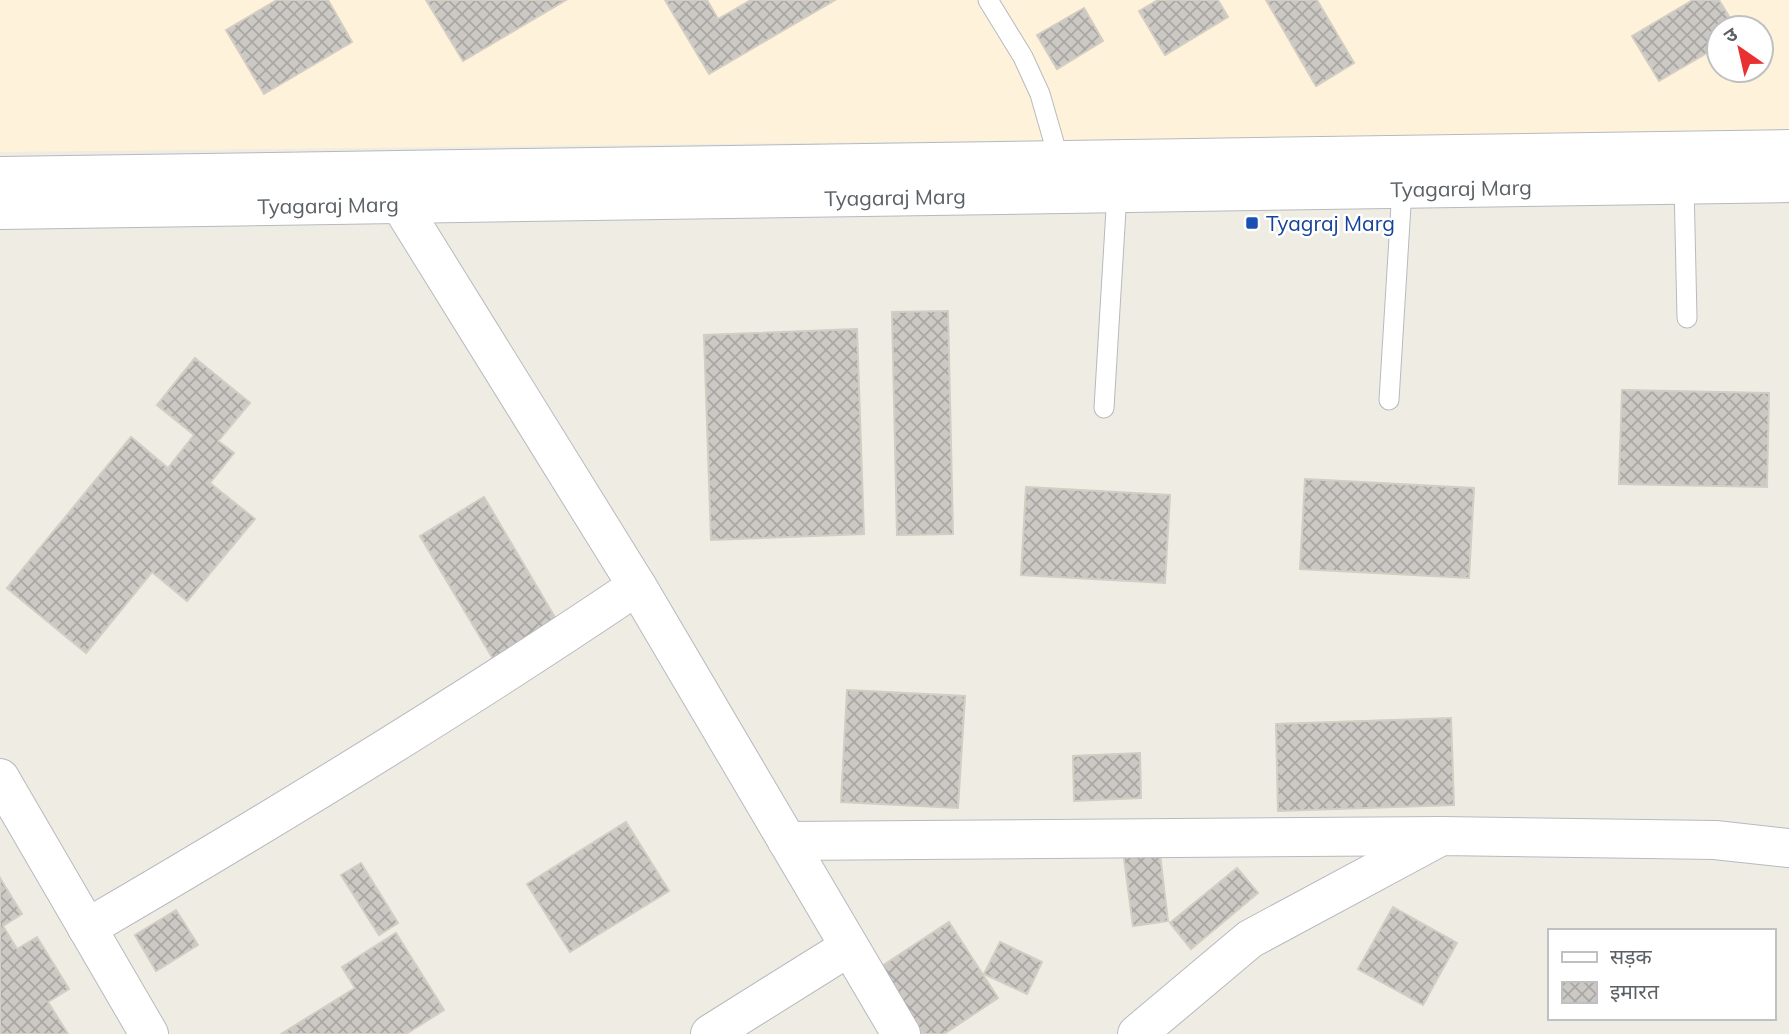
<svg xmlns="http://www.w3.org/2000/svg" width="1789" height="1034" font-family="Mulish,'Noto Sans Devanagari',sans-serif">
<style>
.commercial{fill:#fef3da;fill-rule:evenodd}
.building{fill:url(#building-cross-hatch);stroke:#d3cdc3;stroke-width:2}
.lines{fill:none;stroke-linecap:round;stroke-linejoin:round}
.lane-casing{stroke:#b7babe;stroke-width:21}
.street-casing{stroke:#b7babe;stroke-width:40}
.secondary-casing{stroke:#b6babe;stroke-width:40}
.lane{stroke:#fff;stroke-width:19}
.street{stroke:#fff;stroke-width:38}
.secondary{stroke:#fff;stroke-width:38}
.transit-dot{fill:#1a4fb4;stroke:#fff;stroke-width:2.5}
.labels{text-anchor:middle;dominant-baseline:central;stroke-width:5;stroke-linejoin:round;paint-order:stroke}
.street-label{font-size:21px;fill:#5c6165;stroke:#fff}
.transit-label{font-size:21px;fill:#164399;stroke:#fff;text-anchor:start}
</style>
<defs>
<pattern id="building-cross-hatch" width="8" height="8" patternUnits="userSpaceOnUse" patternTransform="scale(1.75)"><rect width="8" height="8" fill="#ccc9c4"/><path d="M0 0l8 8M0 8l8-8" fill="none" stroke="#a9a7a3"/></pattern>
</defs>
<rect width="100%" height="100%" fill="#efece4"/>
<path class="commercial" d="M0,0H1789V132L0,152ZM1719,28H1761V70H1719Z"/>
<g class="building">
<path d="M277,0H328L352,42L264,94L226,30Z"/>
<path d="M426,0H566L463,61Z"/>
<path d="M665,0H707L718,19L751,0H835L709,74Z"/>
<path d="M1158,0H1218L1228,17L1165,55L1139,11Z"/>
<path d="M1266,0H1317L1354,63L1316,86Z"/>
<path d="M1693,0H1719L1736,28H1719V46L1659,81L1632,36Z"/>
<path d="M1084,8L1103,41L1057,69L1037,35Z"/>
<path d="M948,311L953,534L897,535L892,312Z"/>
<path d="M857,329L864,534L711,540L704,335Z"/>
<path d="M195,358L250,403L218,441L234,453L210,483L255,519L187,601L152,572L86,653L7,588L131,437L168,468L194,435L157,405Z"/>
<path d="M1622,390L1769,393L1767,487L1619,484Z"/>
<path d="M1305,479L1474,488L1469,578L1300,569Z"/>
<path d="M1026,487L1170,495L1165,583L1021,575Z"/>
<path d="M484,497L563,631L499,669L420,536Z"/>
<path d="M847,690L965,696L958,808L841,802Z"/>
<path d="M1451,718L1454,805L1278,811L1276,724Z"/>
<path d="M1140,753L1141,798L1074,801L1073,756Z"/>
<path d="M626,822L669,891L570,952L527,884Z"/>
<path d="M1159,846L1168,921L1133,926L1123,851Z"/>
<path d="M361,863L398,923L379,935L341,875Z"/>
<path d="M1237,868L1258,893L1191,949L1170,923Z"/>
<path d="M0,878L22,914L3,926L17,949L37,937L69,989L48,1002L68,1034H0Z"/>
<path d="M1393,907L1457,943L1423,1005L1358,969Z"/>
<path d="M176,910L198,945L156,971L135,935Z"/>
<path d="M949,922L998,998L944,1034H923L879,968Z"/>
<path d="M396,933L444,1010L406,1034H281L355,988L342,967Z"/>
<path d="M1000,942L1042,962L1027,994L984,974Z"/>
</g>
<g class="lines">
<g class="lane-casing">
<g id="lane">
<path d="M988,0L1023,57L1040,94L1059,160"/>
<path d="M1684,184L1687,318"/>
<path d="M1389,400L1402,189"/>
<path d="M1104,408L1117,193"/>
</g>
</g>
<g class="street-casing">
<g id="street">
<path d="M400,204L637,586L901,1034"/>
<path d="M0,778L149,1034"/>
<path d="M787,841L1441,836L1715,840L1789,848"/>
<path d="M87,928C274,819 458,707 637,586"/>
<path d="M710,1034L849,947"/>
<path d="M1137,1034L1250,939L1436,839"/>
</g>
</g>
<g class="secondary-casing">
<g id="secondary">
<path d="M0,176L1789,149"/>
<path d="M0,210L1789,183"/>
</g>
</g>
<use href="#lane" class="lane"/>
<use href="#street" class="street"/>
<use href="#secondary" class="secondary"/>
</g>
<rect class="transit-dot" x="1245" y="216" width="14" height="14" rx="3.5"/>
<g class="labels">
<g class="street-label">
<text transform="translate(1461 188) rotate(-1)">Tyagaraj Marg</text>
<text transform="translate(895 197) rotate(-1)">Tyagaraj Marg</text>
<text transform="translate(328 205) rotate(-1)">Tyagaraj Marg</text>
</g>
<g class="transit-label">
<text x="1266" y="223">Tyagraj Marg</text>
</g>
</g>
<rect x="1548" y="929" width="228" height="91" fill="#ffffff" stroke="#bec0c1" stroke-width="2"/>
<rect x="1562" y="952" width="35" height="10" fill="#ffffff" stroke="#bec0c1" stroke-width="2"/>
<text x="1610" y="964" font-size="21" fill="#5c6165">सड़क</text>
<rect x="1562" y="982" width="35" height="21" fill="url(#building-cross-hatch)" stroke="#bec0c1" stroke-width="2"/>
<text x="1610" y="999" font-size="21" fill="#5c6165">इमारत</text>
<g transform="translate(1740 49) rotate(326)"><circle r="33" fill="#ffffff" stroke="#bec0c1" stroke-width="2"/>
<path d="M0-5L12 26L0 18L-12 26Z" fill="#e83131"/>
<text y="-10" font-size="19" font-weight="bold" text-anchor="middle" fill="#5c6165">उ</text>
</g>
</svg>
